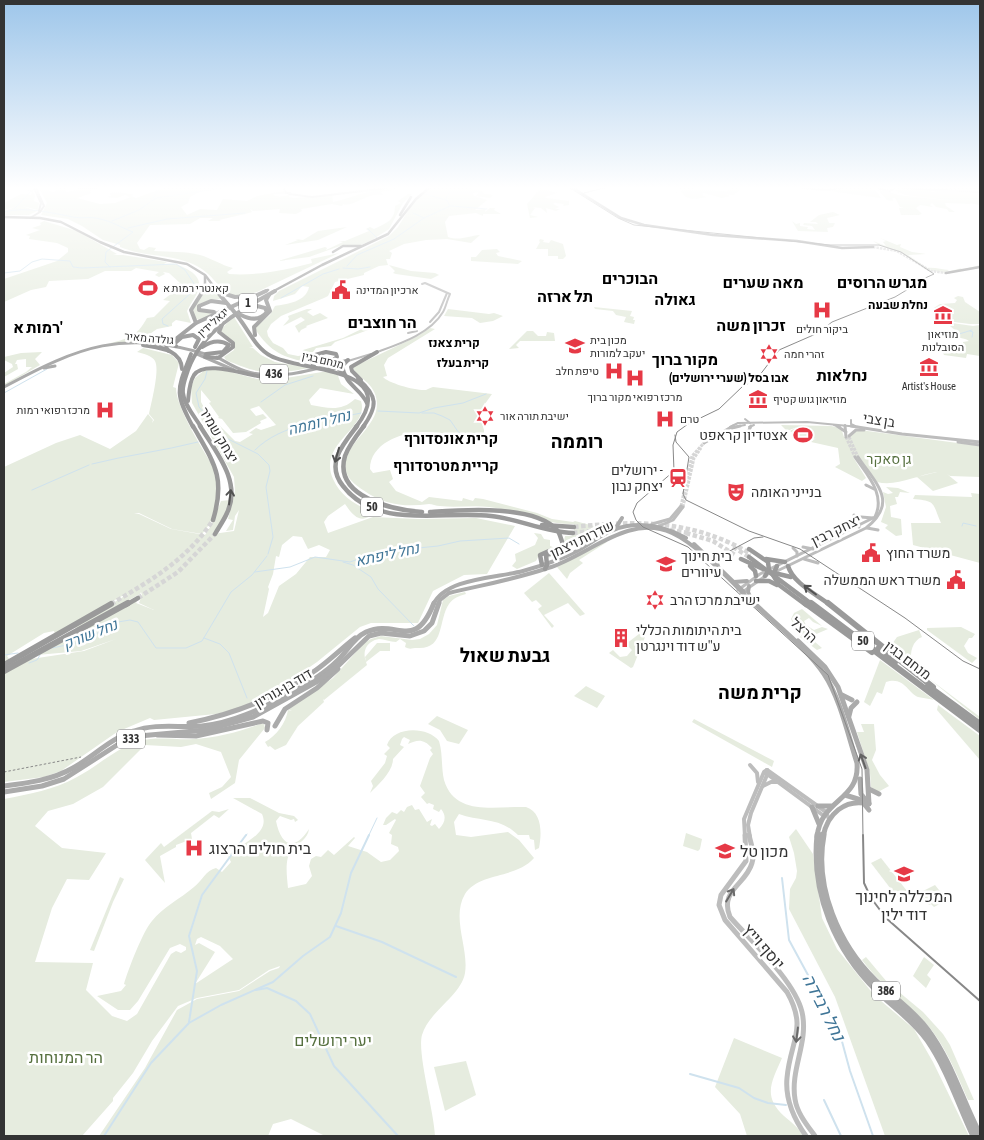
<svg xmlns="http://www.w3.org/2000/svg" width="984" height="1140" font-family="'Asap Condensed',Heebo,sans-serif">
<style>
.green{fill:#e6ecdf;fill-rule:evenodd}
.lines{fill:none;stroke-linecap:round;stroke-linejoin:round}
.stream-far1{stroke:#cfe2ee;stroke-width:1}
.stream{stroke:#cfe2ee;stroke-width:2}
.secondary-tunnel{stroke:#d6d6d6;stroke-width:3;stroke-dasharray:3 1;stroke-linecap:butt}
.highway-tunnel-far1{stroke:#d6d6d6;stroke-width:2.5;stroke-dasharray:2.5 1;stroke-linecap:butt}
.highway-tunnel{stroke:#d6d6d6;stroke-width:4.5;stroke-dasharray:4.5 2.5;stroke-linecap:butt}
.secondary-far3{stroke:#bdbdbd;stroke-width:2}
.secondary-far2{stroke:#bdbdbd;stroke-width:3}
.secondary-far1{stroke:#bdbdbd;stroke-width:4}
.secondary{stroke:#bdbdbd;stroke-width:5}
.primary-far3{stroke:#ababab;stroke-width:3}
.primary-far2{stroke:#ababab;stroke-width:4}
.primary-far1{stroke:#ababab;stroke-width:5}
.primary{stroke:#ababab;stroke-width:7}
.highway-far3{stroke:#9a9a9a;stroke-width:2.5}
.highway-far2{stroke:#9a9a9a;stroke-width:4}
.highway-far1{stroke:#9a9a9a;stroke-width:4.5}
.highway{stroke:#9a9a9a;stroke-width:6}
.tram-far1{stroke:#888;stroke-width:1}
.tram{stroke:#888;stroke-width:2}
.rail{stroke:#888;stroke-width:1;stroke-dasharray:2.5 2;stroke-linecap:butt}
.oneway{stroke:#525252}
.oneway2{stroke:#636363}
.oneway3{stroke:#6a6a6a}
.labels{text-anchor:middle;dominant-baseline:central;stroke-width:5;stroke-linejoin:round;paint-order:stroke}
.far-poi-label{font-size:11px;fill:#333;stroke:#fff;text-anchor:start}
.far-street-label{font-size:11px;fill:#333;stroke:#fff}
.shield{fill:#fff;stroke:#707070;stroke-width:1}
.shield-label{font-size:12px;font-weight:bold;fill:#333}
.far-neighbourhood-label{font-size:12px;font-weight:bold;fill:#000;stroke:#fff}
.street-label{font-size:14px;fill:#333;stroke:#fff}
.poi-label{font-size:14px;fill:#333;stroke:#fff;text-anchor:start}
.park-label{font-size:14px;fill:#56703f;stroke:#fff}
.water-label{font-size:15px;font-style:italic;fill:#3f7597;stroke:#fff}
.neighbourhood-label{font-size:15px;font-weight:bold;fill:#000;stroke:#fff}
.far-district-label{font-size:16px;font-weight:bold;fill:#000;stroke:#fff}
.near-poi-label{font-size:16px;fill:#333;stroke:#fff;text-anchor:start}
.near-street-label{font-size:16px;fill:#333;stroke:#fff}
.near-park-label{font-size:16px;fill:#56703f;stroke:#fff}
.near-water-label{font-size:18px;font-style:italic;fill:#3f7597;stroke:#fff}
.district-label{font-size:19px;font-weight:bold;fill:#000;stroke:#fff}
</style>
<rect width="100%" height="100%" fill="#fff"/>
<g class="green">
<path d="M55,188H68L66,190V192L81,189H95L90,191L92,193L77,198L100,204L115,203L131,197L125,195L117,198L107,197L111,196L110,193C116,192 128,193 134,195L131,196L136,198L163,188H215L201,191L190,197L188,203L181,207L187,215L200,209L217,210L223,199L247,201L257,196L284,191L285,194H273L275,196H280L273,198L290,195L289,197L294,198L332,195L333,202C355,197 378,186 400,189L381,192L383,195C369,191 352,208 343,204L342,206L332,204L301,209L302,211L296,214L279,213L280,209L253,211L250,209L252,212L249,213L219,220L221,221H208L213,218H200L190,224L150,225L137,243L140,249L144,250L149,247L156,248L154,251C170,252 184,251 200,255C211,258 221,265 233,268L227,272L229,274C257,276 286,270 312,263L311,259L339,253L257,292C219,305 223,279 195,265C172,254 144,257 120,247V245L103,240L82,226L68,219L41,215L47,203L40,190H48L53,192L58,189Z"/>
<path d="M430,188H468L486,192L481,193L493,195L490,198L476,196L479,192L473,193L474,196L487,200L475,210L486,209L485,212L490,208H495L494,210L501,214H483V216L476,213L449,216L445,222L448,237C460,241 468,236 480,235L471,243L447,239L426,240L404,244L389,251L392,253L390,259H386L388,265L379,266L364,273V275L335,282L328,296L324,298L281,316L271,324L267,331L268,336L273,343L283,348L288,354L298,356L312,354L309,358L310,363C283,357 271,353 255,329L256,327L270,315L275,306C287,304 306,302 309,287L302,286L295,294L273,301L274,296L279,291L389,236L398,227L416,198Z"/>
<path d="M541,188L557,193L545,197L546,198L569,201V205L563,206L564,204L555,203L556,202L553,204L559,207L555,209H560L556,211L546,208L547,213L541,208L532,207L535,208L530,215L538,217L530,218L527,204Z"/>
<path d="M679,188H696L690,191L699,189L702,190L726,191L725,192L733,188L742,189L733,195L726,194L730,196L722,198L704,193L702,194L703,196L707,197L695,199L696,197L693,199L686,197L680,191L675,193L684,190Z"/>
<path d="M846,188H874L881,198L829,191Z"/>
<path d="M898,188L928,190L936,193L932,190L942,188H980V205L969,203L971,204L945,203L946,206L955,212H949L947,209L936,207L932,203L930,205L933,207L920,205L916,208L922,214H919L921,215H901L899,208H904L900,207L895,198H892L893,201L887,200L878,190L888,191L897,195L955,201L905,195L894,190Z"/>
<path d="M32,189L35,196L34,201L39,203L38,210L22,206L37,211L29,215H4V211L15,207L4,210V203L21,194L31,195L32,192L27,191Z"/>
<path d="M408,194H412L403,203L389,229L372,240L361,245L340,246L309,257L278,261L325,247L327,248L326,250L343,242L339,241H345L369,231L366,229L370,227L374,229C386,223 395,221 395,206L401,203L398,201Z"/>
<path d="M833,212L840,215L827,218L829,223H835L833,227L827,228L828,232L798,231L792,221L796,224L800,223V226L808,227L807,229L815,230L812,226L803,225L804,223L818,224L816,222H810L819,215Z"/>
<path d="M44,221L77,231L117,254L113,255H123L167,262L164,264C173,263 179,264 187,269C210,282 195,295 187,311L191,323L176,320L172,323V326L157,329L138,342L107,344C127,339 137,337 147,318L154,317L170,301L163,300L171,294L172,288L170,286L180,283L169,273L163,272L165,274L159,277L155,275L159,272L136,268L131,271H105L88,279L49,281L46,287L31,290L4,302V279L57,261L68,252V248L57,243L29,239L30,236L26,235L40,230L32,228L41,225L40,223Z"/>
<path d="M347,227L318,240L285,245L298,240L295,239L303,240L318,231Z"/>
<path d="M880,238L897,245L901,244L900,247L912,252L926,254L908,255L927,268C935,267 942,270 949,270L946,272L962,268L960,270L980,265V266L944,274L943,272L933,271L928,268L932,271H930L901,253L879,245L873,241L886,246L883,242L886,241Z"/>
<path d="M540,239L544,240L543,242L549,243L551,240L563,244L566,256L563,259H558V256H548V249H536L540,242L539,241Z"/>
<path d="M497,249L500,252L496,253L498,256L522,261L518,264L471,261V257H476L482,250Z"/>
<path d="M389,265L411,271L435,273L439,275L431,279L396,274L393,273L395,271Z"/>
<path d="M210,284L221,299L210,300L199,304L198,311L213,314L199,320L194,318L193,309Z"/>
<path d="M958,296L963,297L965,302L980,312V324H970L954,322L949,314L934,308L940,304L955,303L957,300L954,298Z"/>
<path d="M594,307L632,311L630,316L634,317L633,320H635L634,324L624,322L626,317L616,315L613,311L595,309Z"/>
<path d="M307,309H312L307,312L313,316L320,313L328,318L306,326L307,327L301,330L299,333L295,326L305,320L301,317L283,326L289,319L288,316Z"/>
<path d="M448,309L489,314L494,313L503,316L493,321L480,323L472,318L444,316Z"/>
<path d="M234,317L253,347L249,348H253L261,355L275,362L309,368C271,375 261,375 226,360L224,357L234,350L235,345L221,331L224,326Z"/>
<path d="M376,322H382V325L335,342L331,346L316,348L313,352L302,353L303,350L343,338Z"/>
<path d="M945,322L973,326L980,325V356L967,354L966,358L944,355L942,351L948,347L963,345V342L969,341C964,337 958,339 952,335L955,330Z"/>
<path d="M430,328L435,329L388,358L384,365L387,376L383,377C388,383 416,391 426,390C428,389 430,388 433,387L492,394L477,415L479,414L484,430V433C470,440 441,432 426,432C403,431 370,443 370,469L373,473L390,470L393,479L389,482L396,491L422,502L429,497L462,501L463,498L473,501L475,498L483,499L537,513L552,519L573,522L575,521L594,526L579,538L583,542L546,559L563,547L565,536H571L574,534V524C545,525 518,510 489,507C473,505 456,508 440,506C436,506 432,504 429,504C407,507 385,506 363,490C357,486 350,481 347,474C337,446 378,430 377,403C376,382 355,377 353,367L416,337Z"/>
<path d="M527,331H533L538,336H546L547,332L554,333L555,341H520L516,345L519,348L509,349Z"/>
<path d="M143,348L172,355L179,363L173,387L176,388C176,408 204,451 215,470C221,491 217,518 202,534L172,529L139,513L134,514H139L171,529L205,535L212,524L221,501L230,500L223,520L213,534L234,531L239,510L235,516L233,530L226,531L233,520L228,519L235,491L234,477L192,403L191,387L195,378L206,369H219L257,379L286,378L334,370L337,373L341,384L354,394L320,388L309,400L311,405C328,408 341,412 355,399L361,401C370,428 317,443 333,479C341,497 356,505 374,513C361,525 353,516 345,504L328,516L324,522L328,533L373,517L418,519L476,518L515,526L487,574L464,575L433,591L418,623H371L360,627L317,662L285,684L238,709L216,714L154,720L150,718L117,732L61,771L44,777L4,782V674L31,659L84,651L116,639L81,651L37,655L139,598L136,603L154,610L139,603L142,595L141,592L140,594L79,628H75L76,625L128,594L122,596L55,634L54,631L44,633L7,656L10,660L4,663V467L56,443L80,435L110,449L136,431L148,414L153,420L152,423L154,420L149,414C151,404 160,370 155,361C153,356 142,353 137,352ZM201,390L211,402L209,403L219,417L218,418L222,419L233,433L246,432L261,423L260,421L267,418L263,414L256,416L250,409L259,406L276,425L261,430L256,428L249,433L253,434L240,442L235,441L207,413L201,402ZM293,536L302,537L308,549L319,545L330,550L326,557H310L296,574L279,586L268,613L263,617L269,589L268,587L273,574L276,556L279,557L282,545Z"/>
<path d="M42,352L35,359L40,365L4,386V384L26,372L32,367H26V359L17,360L15,364H17L18,369L4,377V373L13,367L12,364L4,360V357L21,353Z"/>
<path d="M781,425L831,426L841,428L844,437H850L854,432L860,430L980,446V477L950,476L947,474L958,483L933,491L917,477L937,472C917,475 896,487 877,482L859,457H853L866,478L862,481L835,467L840,464L838,448L811,442L816,438L808,442L790,431L797,427L787,431Z"/>
<path d="M886,487L898,488L910,493L900,492L898,497H895L897,504L890,506L891,517L901,519L902,535L896,536L885,528L888,525L881,522L886,507L883,492L888,494L893,493Z"/>
<path d="M971,493L980,494V563L913,545L911,523H941C932,503 937,501 913,499L915,495L972,497Z"/>
<path d="M534,533L541,534L544,539L550,540V546L555,548L539,555L536,561L517,569L512,566L516,561L515,554L535,545L538,538Z"/>
<path d="M606,540L607,542L579,560L583,563L570,573L567,579L557,567Z"/>
<path d="M549,573L585,614L580,616L568,603L544,615L554,626L552,628L538,609L542,606L536,600L532,602L524,593Z"/>
<path d="M465,592L466,594C459,596 453,598 449,604C438,620 445,650 417,648C412,648 410,650 405,647L406,643L400,639L396,642C390,642 384,639 379,639C367,641 362,651 366,661L365,657L377,643H390V651H380L366,662L367,665L324,700L323,699L324,702L298,726L286,745L275,750L270,746L268,747L265,742C276,736 286,723 288,710L292,711L288,709L333,678L364,643L371,639L381,636L412,640L420,639L429,634L437,625L443,600L449,596Z"/>
<path d="M802,609L822,626L813,622L809,618L804,621L806,625L814,630L822,627L828,629L814,635L816,640L815,642L822,648L817,650L800,637L803,634L798,633L791,619L794,613Z"/>
<path d="M961,627L975,634L972,638H969L964,646L968,653L977,658L972,663L927,630V628Z"/>
<path d="M919,630L922,637C913,640 909,653 912,661C913,664 918,668 919,671L980,717V720L890,647L897,637Z"/>
<path d="M639,634L645,637L633,667L631,668L609,653L613,650L620,657L627,656L632,650L626,644Z"/>
<path d="M880,660L934,700C930,699 923,698 918,697C908,693 904,676 886,682L882,694L877,692L870,706L864,702Z"/>
<path d="M586,686L605,696L597,708L574,696Z"/>
<path d="M938,705L980,736V760L937,710Z"/>
<path d="M437,716L468,730L459,744L447,741L440,730L428,724Z"/>
<path d="M694,719L774,761L772,767L692,722Z"/>
<path d="M260,724H264L265,728L239,760L235,783L211,799L209,793L222,787L231,777L221,752L196,744L181,747L145,745L103,787L73,804L48,811L35,826L62,848L106,853L89,880L67,879L52,908L35,962L93,963L86,990L112,1016L127,1021L137,1014L171,954L176,951L181,953L186,950V947L180,944L170,948L138,1001L130,1010H118L97,996L121,991L126,985L124,984C128,970 143,931 152,921C163,907 180,899 194,887C202,881 206,870 216,868L222,872L231,862L228,856L230,854C241,843 271,834 262,814L233,798H250L279,813L294,816L298,820L295,822L294,819L291,820L280,816L276,821C281,846 294,852 309,829C308,839 298,843 292,850C284,858 287,877 288,888L306,884L312,876L309,866L311,859L316,856L321,857L328,850L334,855L354,837L355,838L348,846L367,852L381,862L390,860L399,851L398,847L391,844L392,835L389,833L396,820L395,819L386,825H383L386,818L392,812L397,814L401,810L404,812L407,807L412,805L415,810L419,809L427,822L432,819L430,825L432,826L435,824L439,829C445,823 447,816 441,809L439,812L433,809L434,805L429,803L427,804L421,797L425,793L420,786L430,758L433,754L430,750L432,748C423,738 417,740 408,744L410,740L404,737L402,739L400,745L404,747L393,759C393,772 378,785 370,793L373,786L371,781L385,763L387,756L384,754L390,748L387,745C393,726 428,726 439,741C443,754 441,767 444,780C455,817 496,806 526,807C542,812 542,833 539,848L535,850L534,840L530,839L529,835H518C500,817 481,822 459,814L454,822L456,835L471,837L508,832L519,840L534,858C516,879 479,872 465,894C451,918 469,948 465,973C461,996 429,1011 422,1035C417,1053 434,1111 435,1136H325L291,1119L273,1124L268,1136H99L145,1068L177,1010L197,999L239,991L270,971L279,968L280,966L269,970L239,990L197,998L178,1006L152,1041L133,1073L113,1098V1101L82,1136H4V799C29,794 54,790 77,777C98,766 116,748 140,741C157,736 175,740 193,739C216,738 239,732 260,724ZM201,937L220,946L233,959L195,984L215,952L199,943L195,945L197,939Z"/>
<path d="M861,724H874L876,750L872,760L880,775L889,786L878,792L871,787L870,773L857,732H864Z"/>
<path d="M229,809L219,818L214,815L191,833L192,839L176,845V847L160,856L165,883L145,860L161,843L164,847L212,811L219,812Z"/>
<path d="M796,829L813,854L822,918L837,949L874,995L914,1029L933,1062L969,1136H885L835,997L789,909L790,889L796,878L797,871L794,853L789,837Z"/>
<path d="M686,833L702,839L700,849L698,851L683,846Z"/>
<path d="M881,858L907,891L897,897L871,863Z"/>
<path d="M120,877L124,879L113,902L94,951L90,950Z"/>
<path d="M935,885L947,900L934,907L931,904L929,905L919,893Z"/>
<path d="M866,957L887,982L923,1012L943,1034L950,1045L974,1100H968C955,1070 942,1037 917,1014C898,996 877,981 862,960Z"/>
<path d="M924,957L934,965L927,975L931,979L926,988L913,976Z"/>
<path d="M734,1038L782,1058C772,1081 762,1096 784,1116C792,1123 798,1127 803,1136H747L740,1114L715,1087Z"/>
<path d="M466,1061L476,1095L445,1111L434,1067Z"/>
</g>
<g class="lines">
<g class="stream-far1">
<path d="M425,194L446,200"/>
<path d="M153,198L160,188"/>
<path d="M451,206L487,209"/>
<path d="M14,209L33,189"/>
<path d="M4,212C26,206 52,213 73,217C82,219 91,216 100,219C111,221 122,228 133,232L106,252L105,262L110,267"/>
<path d="M413,213L424,218"/>
<path d="M112,221L139,210L156,198L224,188"/>
<path d="M128,228L167,219L245,213"/>
<path d="M368,229L377,238"/>
<path d="M347,266L357,255L394,239L424,218L450,206L446,199L451,188"/>
<path d="M343,268L358,269L370,267"/>
<path d="M4,273L20,271L32,262L42,259L70,261L73,267L82,268L176,264L185,270L195,285L192,292L162,319L163,324L168,326"/>
<path d="M281,298L323,274L339,269"/>
<path d="M970,331L973,332L972,337"/>
<path d="M956,335L972,330"/>
<path d="M207,371L205,379L196,393L199,407L224,437L258,454L269,465L270,471L266,487L273,537L268,554"/>
<path d="M4,393L47,369"/>
<path d="M261,402L285,385L313,376"/>
<path d="M378,411L419,413L434,408L463,403L486,394"/>
<path d="M422,413H434L442,416L450,420L459,433L475,438"/>
<path d="M255,450C282,423 326,421 361,413"/>
<path d="M92,464C127,455 163,451 198,442"/>
<path d="M32,490L89,465"/>
<path d="M962,526L963,523L976,526"/>
<path d="M343,562L353,565L371,577L378,589L414,626"/>
<path d="M255,572L290,567L315,557L350,562L378,552L438,546L460,541L509,538L519,544"/>
<path d="M204,638L220,644L229,653L247,698"/>
<path d="M52,648L81,642L118,622L130,620L138,622L156,648H186L202,641L231,592L252,575L267,556"/>
<path d="M4,655L18,653"/>
<path d="M29,663L37,660L40,655"/>
<path d="M245,837L247,834"/>
<path d="M368,837L377,818"/>
</g>
<g class="stream">
<path d="M782,878L789,940L840,1034L850,1071L873,1136"/>
<path d="M336,926L382,942L456,977"/>
<path d="M256,990L267,988L296,1001L310,1014L334,1066L398,1136"/>
<path d="M189,1022L197,971L189,936L202,895L246,835"/>
<path d="M690,1074L739,1088L754,1098L768,1103L786,1105"/>
<path d="M824,1100L841,1136"/>
<path d="M104,1136L151,1063L189,1023L221,1005L273,982L303,956L330,937L341,913L351,873L369,835"/>
</g>
<g class="secondary-tunnel">
<path d="M846,437L855,457"/>
<path d="M849,437L858,457"/>
<path d="M681,506L692,456L704,443"/>
<path d="M683,507L694,458L701,448"/>
</g>
<path class="highway-tunnel-far1" d="M873,247L897,251L931,271L946,273"/>
<g class="highway-tunnel">
<path d="M574,527C639,520 694,520 751,554"/>
<path d="M670,530L689,533"/>
<path d="M573,533L617,528"/>
<path d="M686,533L713,541L735,555"/>
<path d="M733,547L749,557"/>
<path d="M138,598L178,572L215,534"/>
<path d="M111,604C150,581 188,559 213,520"/>
</g>
<g class="secondary-far3">
<path d="M34,188L41,203L39,211"/>
<path d="M78,188H96"/>
<path d="M284,188L286,193H290"/>
<path d="M802,188L826,190L842,188"/>
<path d="M877,188L889,191L895,188"/>
<path d="M902,188L980,192"/>
<path d="M289,194L312,197L388,188"/>
<path d="M30,218L40,212L44,206L36,188"/>
<path d="M430,322L439,312L447,293"/>
<path d="M408,333L417,331"/>
<path d="M377,352C399,344 430,334 443,312C446,307 447,300 450,294L425,283L422,284"/>
<path d="M348,361L371,354"/>
<path d="M745,419L750,423"/>
<path d="M851,420V424L855,426"/>
<path d="M834,425L840,427"/>
<path d="M845,425V427"/>
<path d="M730,427L738,423L807,422L859,427"/>
<path d="M734,427L745,425"/>
<path d="M749,427L754,425"/>
</g>
<g class="secondary-far2">
<path d="M837,426L846,432"/>
<path d="M845,426L846,437"/>
<path d="M851,426L902,434L980,442"/>
<path d="M732,428L740,426"/>
<path d="M749,430L751,426"/>
<path d="M849,436L856,430H864"/>
<path d="M958,442L980,445"/>
<path d="M704,443L733,426"/>
<path d="M866,485L874,489"/>
<path d="M854,515L859,522V527"/>
<path d="M861,517L873,518"/>
<path d="M652,524L670,519L681,506"/>
<path d="M657,527L673,520L683,507"/>
<path d="M867,528L878,530"/>
<path d="M803,547L813,549"/>
<path d="M793,548L797,552V556"/>
<path d="M804,559L818,563"/>
<path d="M775,572L866,528C899,502 876,484 858,457"/>
<path d="M738,590L760,574L875,517C886,494 867,475 855,457"/>
<path d="M741,593L767,575"/>
</g>
<g class="secondary-far1">
<path d="M750,765L757,773L758,782"/>
<path d="M767,770L826,812L829,819"/>
<path d="M767,774L824,816"/>
<path d="M763,786L771,782H778"/>
<path d="M745,837L744,819L764,772L767,770"/>
<path d="M750,837L748,825L751,813L767,775V770"/>
</g>
<g class="secondary">
<path d="M745,835L746,861L721,895L719,905L725,920L787,992C808,1029 790,1041 787,1078C785,1099 794,1119 806,1136"/>
<path d="M749,835C751,844 755,854 752,863C746,885 719,890 730,917C751,941 795,981 802,1012C809,1042 790,1069 795,1099C797,1113 807,1125 815,1136"/>
</g>
<g class="primary-far3">
<path d="M197,354L234,370"/>
<path d="M217,357C226,362 235,368 245,371C278,382 316,369 348,360"/>
<path d="M44,368L55,366"/>
<path d="M4,387C80,346 122,329 209,355"/>
</g>
<g class="primary-far2">
<path d="M615,529L622,518"/>
<path d="M694,544L744,592"/>
<path d="M718,567L717,562L719,558"/>
<path d="M734,582L747,581"/>
<path d="M749,586L748,592L751,599"/>
<path d="M433,605C445,578 497,578 523,571C541,566 560,560 577,551C594,542 607,529 627,526C648,523 668,528 686,538"/>
<path d="M438,605L440,600L449,593C482,585 516,579 548,568C588,556 628,513 672,533C700,546 732,583 755,605"/>
</g>
<g class="primary-far1">
<path d="M754,603C775,624 808,649 824,674C840,698 848,735 857,763C860,801 821,798 817,837"/>
<path d="M798,641L825,667L838,687L867,770L869,804"/>
<path d="M842,695L852,700"/>
<path d="M849,716L851,708L857,702"/>
<path d="M189,723C235,714 278,697 316,670C330,660 342,648 355,638"/>
<path d="M275,726L285,709L317,688L338,669"/>
<path d="M157,735L196,736L263,721L268,723L267,730"/>
<path d="M860,779L861,794L868,803"/>
<path d="M4,786C28,783 52,780 73,768C94,756 111,738 134,731C156,723 180,728 202,726C232,723 261,709 287,695C304,686 323,675 337,661C347,652 353,638 366,632C397,618 414,653 434,603"/>
<path d="M869,789L879,794"/>
<path d="M4,792L42,786L64,779L117,745L139,736L206,730L253,717L318,681L338,666L369,636L381,633L410,636L424,631L432,623L439,603"/>
<path d="M845,795L861,800L869,810"/>
<path d="M818,806H831"/>
<path d="M812,807L819,824"/>
<path d="M823,837C827,814 845,798 869,804"/>
</g>
<g class="primary">
<path d="M818,835C812,893 836,950 877,990C894,1007 914,1020 928,1040C948,1069 959,1104 974,1136"/>
<path d="M823,835C813,887 838,945 875,981C892,997 913,1011 927,1030C951,1062 962,1102 980,1136"/>
</g>
<g class="highway-far3">
<path d="M573,188L621,218L644,225L713,235L797,241L842,248L873,247"/>
<path d="M400,215L411,197"/>
<path d="M4,217L40,218L61,222L100,242L124,252L187,264L205,275L218,292"/>
<path d="M333,252L343,246H361"/>
<path d="M946,273L980,267"/>
<path d="M202,292L205,288V276"/>
<path d="M263,292L268,290"/>
<path d="M272,292L322,265L388,234L416,199L429,188"/>
</g>
<g class="highway-far2">
<path d="M217,291C224,301 234,310 241,321C250,333 257,349 271,356C300,372 403,366 356,427"/>
<path d="M222,293L235,297L250,296"/>
<path d="M214,312L199,310V306L211,301L226,303"/>
<path d="M241,315C251,320 260,321 267,312L265,308L257,306L245,309"/>
<path d="M196,323L191,310L203,291"/>
<path d="M255,335L254,327L270,311L266,300L269,295"/>
<path d="M143,345C159,348 181,349 182,369"/>
<path d="M161,345L171,342"/>
<path d="M176,346L174,344L182,337L193,335L199,339L195,347"/>
<path d="M202,347C211,341 220,339 229,345L223,352L206,354"/>
<path d="M169,351L166,348L167,346L196,323L266,291"/>
<path d="M191,354C177,390 174,392 193,427"/>
<path d="M205,357L218,358L233,347V343L219,332L222,325"/>
<path d="M348,360L342,366C346,386 359,387 367,403"/>
<path d="M314,366L311,361L315,355L326,352L336,354L337,357L326,365"/>
<path d="M326,368H338L342,373"/>
<path d="M358,379C378,396 378,406 363,427"/>
<path d="M361,380L352,371L351,367L377,352"/>
<path d="M188,401C189,392 189,383 194,375C205,359 248,376 265,377"/>
<path d="M201,427C195,417 184,405 183,393C182,385 186,377 188,370C202,331 240,310 275,291"/>
</g>
<g class="highway-far1">
<path d="M193,426C214,463 226,477 213,520"/>
<path d="M200,426C216,452 242,482 227,513C224,520 219,527 215,534"/>
<path d="M357,426C343,444 325,464 343,486C378,531 443,510 491,516C519,519 544,532 573,533"/>
<path d="M364,426C357,435 349,445 345,456C333,497 393,510 422,512"/>
<path d="M430,512C461,510 534,504 557,530C560,533 561,540 563,544L559,551L546,555L547,565L545,569"/>
<path d="M542,525L574,527"/>
<path d="M749,549L768,562L769,570L765,576"/>
<path d="M749,557L813,605"/>
<path d="M741,559L763,569"/>
<path d="M766,559L785,562"/>
<path d="M542,565L540,555L549,551"/>
<path d="M750,566L755,571L756,576"/>
<path d="M777,566L773,575L779,585L806,605"/>
<path d="M788,566C793,583 816,594 830,605"/>
<path d="M770,572L791,577"/>
<path d="M756,581H769L777,585"/>
<path d="M126,605L138,598"/>
</g>
<g class="highway">
<path d="M805,603L872,652"/>
<path d="M811,603L980,730"/>
<path d="M828,603L933,687"/>
<path d="M878,649L896,661"/>
<path d="M4,665L111,604"/>
<path d="M4,671L128,603"/>
<path d="M928,686L980,724"/>
</g>
<g class="tram-far1">
<path d="M570,188L618,218L634,225L830,245H879L901,252L934,274L912,284L910,288L895,297L832,322L818,333L779,350L756,380L743,386L719,409L688,424L677,432L673,445L674,471L637,503L633,512L636,520L643,527L688,547L828,675L862,769L863,837"/>
<path d="M583,195L584,193L604,188"/>
<path d="M675,435L676,442L689,457L683,494L686,500L749,531L800,549L905,618L963,661L980,669"/>
<path d="M699,558L707,561L713,560L754,538L763,537"/>
</g>
<path class="tram" d="M863,835L864,883L871,898L886,918L980,1001"/>
<path class="rail" d="M4,772L81,757"/>
</g>
<defs><path id="oneway-shaft" d="M-6 0H5M1.5-3L5.5 0L1.5 3" fill="none" stroke-width="1.6" stroke-linecap="round" stroke-linejoin="round" transform="scale(1.25)"/></defs>
<g class="oneway">
<use href="#oneway-shaft" transform="translate(337 455) rotate(106)"/>
<use href="#oneway-shaft" transform="translate(230 497) rotate(-83)"/>
<use href="#oneway-shaft" transform="translate(810 590) rotate(-143)"/>
</g>
<use class="oneway2" href="#oneway-shaft" transform="translate(863 761) rotate(-110)"/>
<g class="oneway3">
<use href="#oneway-shaft" transform="translate(730 895) rotate(-59)"/>
<use href="#oneway-shaft" transform="translate(797 1035) rotate(97)"/>
</g>
<linearGradient id="sky" x2="0" y2="1"><stop stop-color="#9ec6ea"/><stop offset="0.54" stop-color="#fff"/><stop offset="1" stop-color="#fff" stop-opacity="0"/></linearGradient>
<rect width="984" height="348" fill="url(#sky)"/>
<defs>
<g id="stadium-bare" transform="scale(1.5)"><path d="M0-5a6.5 5 0 1 0 0 10a6.5 5 0 1 0 0-10ZM-3.5-1.8h7v3.6h-7Z" fill="#e63946" stroke="#fff" stroke-width="2.5" paint-order="stroke"/></g>
<g id="civic-bare" transform="scale(1.5)"><path d="M-.6-6.5H3V-4.5H.6V-3L4-1V1h2V6H-6V1h2V-1L-.6-3ZM-1.2 2.5V6h2.4V2.5Z" fill="#e63946" stroke="#fff" stroke-width="2.5" paint-order="stroke"/></g>
<g id="hospital-bare" transform="scale(1.5)"><path d="M-5-5h3v3.5h4V-5h3V5h-3V1.5h-4V5h-3Z" fill="#e63946" stroke="#fff" stroke-width="2.5" paint-order="stroke"/></g>
<g id="museum-bare" transform="scale(1.5)"><path d="M0-6L6-3V-2H-6V-3ZM-5-1h2V3h-2ZM-1-1h2V3h-2ZM3-1h2V3H3ZM-6 4H6V6H-6Z" fill="#e63946" stroke="#fff" stroke-width="2.5" paint-order="stroke"/></g>
<g id="university-bare" transform="scale(1.5)"><path d="M0-5L7-2L0 1L-7-2ZM-4 1L0 2.5L4 1V4Q0 6-4 4Z" fill="#e63946" stroke="#fff" stroke-width="2.5" paint-order="stroke"/></g>
<g id="synagogue-bare" transform="scale(1.5)"><path d="M0-6.5L5.6 3.2H-5.6ZM0 6.5L5.6-3.2H-5.6Z" fill="#e63946" stroke="#fff" stroke-width="2.5" paint-order="stroke"/></g>
<g id="station-bare" transform="scale(1.5)"><path d="M-3-6H3Q5-6 5-4V2Q5 4 3 4L4.5 6H3L1.5 4h-3L-3 6H-4.5L-3 4Q-5 4-5 2V-4Q-5-6-3-6ZM-3.5-4v3h7v-3ZM-3.5 1v1.5H-2V1ZM2 1v1.5H3.5V1Z" fill="#e63946" stroke="#fff" stroke-width="2.5" paint-order="stroke"/></g>
<g id="theatre-bare" transform="scale(1.5)"><path d="M-5-5.5Q0-4 5-5.5V0Q5 5 0 6Q-5 5-5 0ZM-3.3-2.5H-1v1.5H-3.3ZM1-2.5H3.3v1.5H1ZM-2.8 1Q0 5.5 2.8 1Z" fill="#e63946" stroke="#fff" stroke-width="2.5" paint-order="stroke"/></g>
<g id="school-bare" transform="scale(1.5)"><path d="M0-5L7-2L0 1L-7-2ZM-4 1L0 2.5L4 1V4Q0 6-4 4Z" fill="#e63946" stroke="#fff" stroke-width="2.5" paint-order="stroke"/></g>
<g id="building-bare" transform="scale(1.5)"><path d="M-4-6H4V6H1V3H-1V6H-4ZM-2.5-4.3h1.7v1.8h-1.7ZM.8-4.3h1.7v1.8H.8ZM-2.5-1h1.7V.8h-1.7ZM.8-1h1.7V.8H.8Z" fill="#e63946" stroke="#fff" stroke-width="2.5" paint-order="stroke"/></g>
</defs>
<g fill-rule="evenodd">
<use href="#stadium-bare" x="148" y="288"/>
<use href="#civic-bare" x="341" y="290"/>
<use href="#hospital-bare" x="822" y="310"/>
<use href="#museum-bare" x="943" y="315"/>
<use href="#university-bare" x="575" y="346"/>
<use href="#synagogue-bare" x="769" y="354"/>
<use href="#museum-bare" x="929" y="367"/>
<use href="#hospital-bare" x="614" y="371"/>
<use href="#hospital-bare" x="635" y="378"/>
<use href="#museum-bare" x="758" y="399"/>
<use href="#hospital-bare" x="105" y="410"/>
<use href="#synagogue-bare" x="485" y="416"/>
<use href="#hospital-bare" x="665" y="419"/>
<use href="#stadium-bare" x="803" y="435"/>
<use href="#station-bare" x="678" y="478"/>
<use href="#theatre-bare" x="736" y="492"/>
<use href="#civic-bare" x="871" y="553"/>
<use href="#school-bare" x="666" y="564"/>
<use href="#civic-bare" x="956" y="580"/>
<use href="#synagogue-bare" x="655" y="600"/>
<use href="#building-bare" x="621" y="638"/>
<use href="#hospital-bare" x="194" y="848"/>
<use href="#university-bare" x="725" y="851"/>
<use href="#university-bare" x="904" y="874"/>
</g>
<g class="labels">
<g class="far-poi-label">
<text x="163" y="288">קאנטרי רמות א</text>
<text x="356" y="290">ארכיון המדינה</text>
<text x="822" y="329" text-anchor="middle">ביקור חולים</text>
<text x="943" y="334" text-anchor="middle">מוזיאון<tspan x="943" dy="13">הסובלנות</tspan></text>
<text x="590" y="340">מכון בית<tspan x="590" dy="13">יעקב למורות</tspan></text>
<text x="784" y="354">זהרי חמה</text>
<text x="599" y="371" text-anchor="end">טיפת חלב</text>
<text x="929" y="386" text-anchor="middle">Artist's House</text>
<text x="635" y="397" text-anchor="middle">מרכז רפואי מקור ברוך</text>
<text x="773" y="399">מוזיאון גוש קטיף</text>
<text x="90" y="410" text-anchor="end">מרכז רפואי רמות</text>
<text x="500" y="416">ישיבת תורה אור</text>
<text x="680" y="419">טרם</text>
</g>
<g class="far-street-label">
<text transform="translate(213 322) rotate(-42)">יגאל ידין</text>
<text transform="translate(149 338) rotate(5)">גולדה מאיר</text>
<text transform="translate(323 360) rotate(13)">מנחם בגין</text>
</g>
<g class="shield">
<rect x="239" y="293.5" width="18" height="19" rx="4"/>
<rect x="260" y="364.5" width="28" height="19" rx="4"/>
<rect x="361" y="497.5" width="22" height="19" rx="4"/>
<rect x="852" y="631.5" width="22" height="19" rx="4"/>
<rect x="117" y="729.5" width="28" height="19" rx="4"/>
<rect x="872" y="981.5" width="28" height="19" rx="4"/>
</g>
<g class="shield-label">
<text x="248" y="303">1</text>
<text x="274" y="374">436</text>
<text x="372" y="507">50</text>
<text x="863" y="641">50</text>
<text x="131" y="739">333</text>
<text x="886" y="991">386</text>
</g>
<g class="far-neighbourhood-label">
<text x="898" y="305">נחלת שבעה</text>
<text x="454" y="343">קרית צאנז</text>
<text x="463" y="363">קרית בעלז</text>
<text x="729" y="378">אבו בסל (שערי ירושלים)</text>
</g>
<g class="street-label">
<text transform="translate(879 420) rotate(9)">בן צבי</text>
<text transform="translate(219 435) rotate(59)">יצחק שמיר</text>
<text transform="translate(836 530) rotate(-26)">יצחק רבין</text>
<text transform="translate(582 539) rotate(-26)">שדרות ויצמן</text>
<text transform="translate(804 630) rotate(42)">הרצל</text>
<text transform="translate(908 660) rotate(37)">מנחם בגין</text>
<text transform="translate(283 688) rotate(-30)">דוד בן-גוריון</text>
</g>
<g class="poi-label">
<text x="788" y="435" text-anchor="end">אצטדיון קראפט</text>
<text x="663" y="470" text-anchor="end">ירושלים -<tspan x="663" dy="16">יצחק נבון</tspan></text>
<text x="751" y="492">בנייני האומה</text>
<text x="886" y="553">משרד החוץ</text>
<text x="681" y="556">בית חינוך<tspan x="681" dy="16">עיוורים</tspan></text>
<text x="941" y="580" text-anchor="end">משרד ראש הממשלה</text>
<text x="670" y="600">ישיבת מרכז הרב</text>
<text x="636" y="630">בית היתומות הכללי<tspan x="636" dy="16">ע"ש דוד וינגרטן</tspan></text>
</g>
<g class="park-label">
<text x="889" y="459">גן סאקר</text>
</g>
<g class="water-label">
<text transform="translate(319 422) rotate(-14)">נחל רוממה</text>
<text transform="translate(387 554) rotate(-12)">נחל ליפתא</text>
<text transform="translate(90 634) rotate(-22)">נחל שורק</text>
</g>
<g class="neighbourhood-label">
<text x="451" y="438">קרית אונסדורף</text>
<text x="446" y="465">קריית מטרסדורף</text>
</g>
<g class="far-district-label">
<text x="630" y="278">הבוכרים</text>
<text x="763" y="282">מאה שערים</text>
<text x="882" y="282">מגרש הרוסים</text>
<text x="565" y="296">תל ארזה</text>
<text x="675" y="299">גאולה</text>
<text x="382" y="322">הר חוצבים</text>
<text x="751" y="325">זכרון משה</text>
<text x="38" y="327">רמות א'</text>
<text x="685" y="359">מקור ברוך</text>
<text x="842" y="375">נחלאות</text>
</g>
<g class="near-poi-label">
<text x="209" y="848">בית חולים הרצוג</text>
<text x="740" y="851">מכון טל</text>
<text x="904" y="896" text-anchor="middle">המכללה לחינוך<tspan x="904" dy="18">דוד ילין</tspan></text>
</g>
<g class="near-street-label">
<text transform="translate(764 946) rotate(49)">יוסף וייץ</text>
</g>
<g class="near-park-label">
<text x="333" y="1040">יער ירושלים</text>
<text x="66" y="1057">הר המנוחות</text>
</g>
<g class="near-water-label">
<text transform="translate(824 1007) rotate(63)">נחל רבידה</text>
</g>
<g class="district-label">
<text x="577" y="441">רוממה</text>
<text x="505" y="655">גבעת שאול</text>
<text x="760" y="692">קרית משה</text>
</g>
</g>
<rect width="984" height="1140" fill="none" stroke="#333333" stroke-width="10"/>
</svg>
